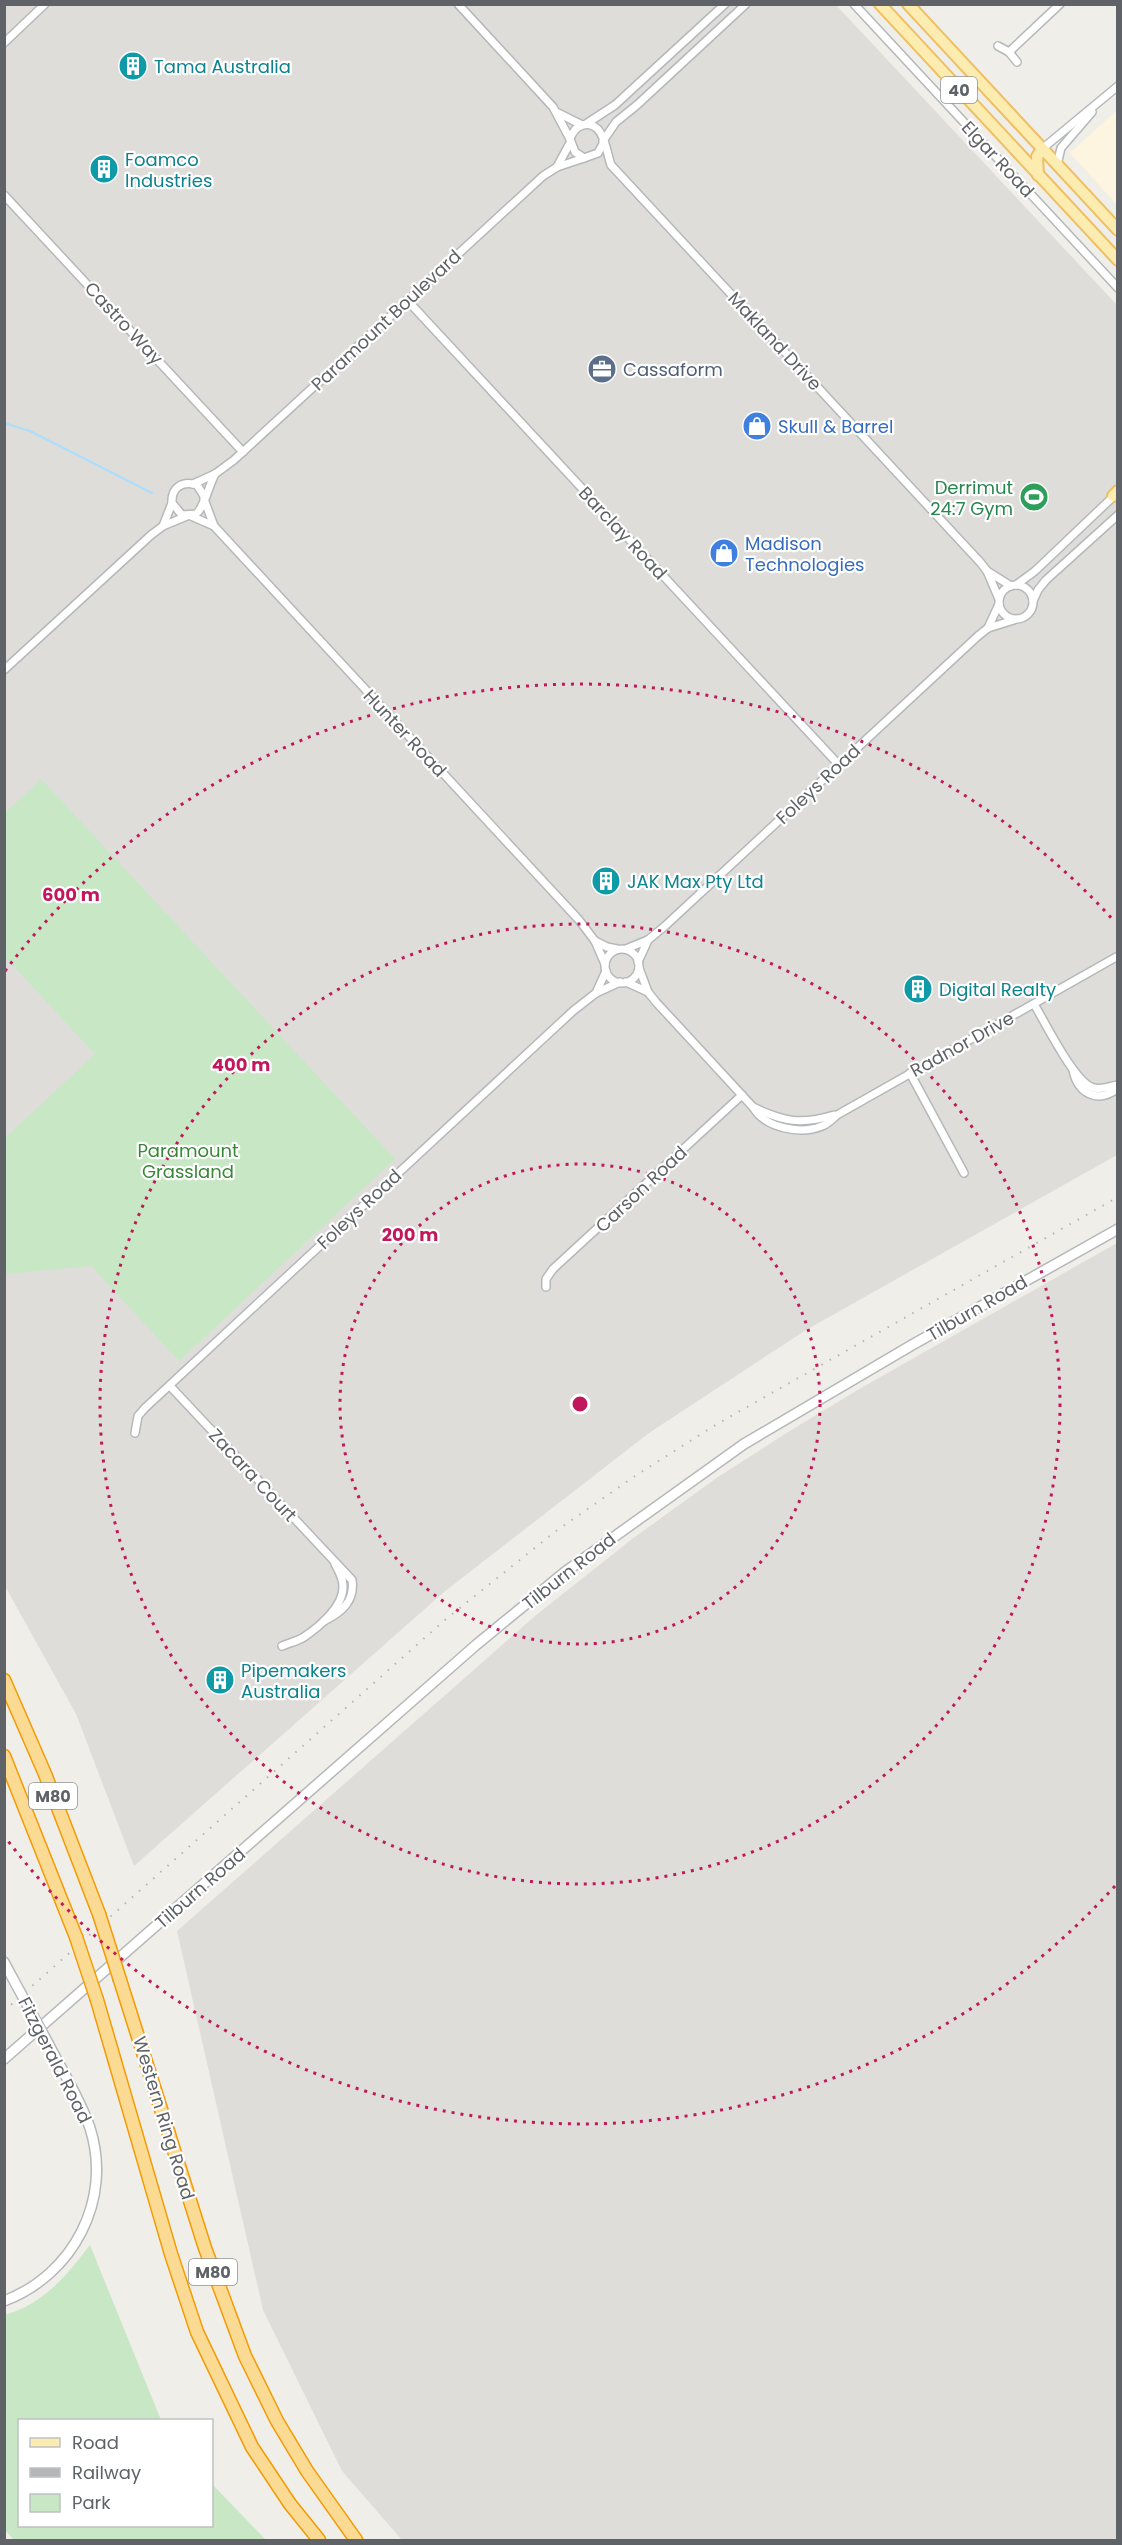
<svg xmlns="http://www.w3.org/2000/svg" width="1122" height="2545" font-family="Poppins,sans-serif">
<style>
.commercial{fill:#fdf5e0}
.industrial{fill:#dfddda}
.green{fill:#c7e7c5}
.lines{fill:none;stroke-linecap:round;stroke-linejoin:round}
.stream{stroke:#abdefd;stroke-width:2}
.minor-casing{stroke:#b5b8bb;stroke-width:10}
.tertiary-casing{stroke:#b5b8bb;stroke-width:12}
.primary-casing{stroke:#efbf62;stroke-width:14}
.motorway-casing{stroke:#f39b05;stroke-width:15}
.minor{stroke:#fff;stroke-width:7}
.tertiary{stroke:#fff;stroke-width:9}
.primary{stroke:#fdecb0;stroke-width:10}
.motorway{stroke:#fbdb94;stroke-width:12}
.rail{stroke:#b5b6b7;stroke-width:2;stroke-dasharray:1.5 8;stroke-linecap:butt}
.tertiary-bridge-casing{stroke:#b5b8bb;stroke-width:12;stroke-linecap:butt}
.motorway-bridge-casing{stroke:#f39b05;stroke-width:15;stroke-linecap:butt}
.tertiary-bridge{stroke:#fff;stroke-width:9}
.motorway-bridge{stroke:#fbdb94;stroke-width:12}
.ring{fill:none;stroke:#c2185b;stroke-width:3;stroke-dasharray:3 6}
.labels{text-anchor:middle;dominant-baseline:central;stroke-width:4.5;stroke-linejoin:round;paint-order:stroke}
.shield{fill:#fff;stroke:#8f9295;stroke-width:1.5}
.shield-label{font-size:16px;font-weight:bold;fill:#5f6367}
.culture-label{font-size:18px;fill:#0d838f;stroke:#fff;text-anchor:start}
.street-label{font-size:18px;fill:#5f6367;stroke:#fff}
.service-label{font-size:18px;fill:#4e5e75;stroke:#fff;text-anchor:start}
.shop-label{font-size:18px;fill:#366cbe;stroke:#fff;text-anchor:start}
.leisure-label{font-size:18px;fill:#27864d;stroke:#fff;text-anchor:end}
.park-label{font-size:18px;fill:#388637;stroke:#fff}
.centre{fill:#c2185b;stroke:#fff;stroke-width:3}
.ring-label{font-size:18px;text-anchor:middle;font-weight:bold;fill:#c2185b;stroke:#fff;stroke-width:4.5;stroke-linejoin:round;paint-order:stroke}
</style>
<rect width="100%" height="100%" fill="#f0eee8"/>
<path class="commercial" d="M1117,110V205L1070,153Z"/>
<g class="industrial">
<path d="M4,5H836L1117,305V1155L806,1330L649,1433L444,1592L134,1866L76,1714L5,1586Z"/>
<path d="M1117,1243V2540H402L342,2471L263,2310L177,1931L535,1616L632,1539L718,1477L788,1432L861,1388Z"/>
</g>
<g class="green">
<path d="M41,779L395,1159L179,1361L91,1266L5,1274V1138L95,1054L5,957V813Z"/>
<path d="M90,2245L161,2420H20V2526H212V2484L266,2540H14L5,2530V2315C46,2302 65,2277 90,2245Z"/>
</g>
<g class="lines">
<path class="stream" d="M4,423L30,431L152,493"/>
<g class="minor-casing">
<g id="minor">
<path d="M458,4L553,107L570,139"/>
<path d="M854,4L1118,288"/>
<path d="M4,43L45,4"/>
<path d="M998,46L1009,52L1017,62"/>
<path d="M1009,52L1060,4"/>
<path d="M558,113L582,125"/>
<path d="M586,124L615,105L725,4"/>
<path d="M603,141L616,122L637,105L746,4"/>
<path d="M603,144L598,153L584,158L575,152L570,139C572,133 575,127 583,125C604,120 606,151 611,165L980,562L987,571L999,599"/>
<path d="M1042,149L1118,86"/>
<path d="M1057,165L1061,148L1092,112"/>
<path d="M557,167L570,143"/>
<path d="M4,195L243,452"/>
<path d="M407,300L839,765"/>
<path d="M193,484L215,474L234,460L543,176L557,167L584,158"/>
<path d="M204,496L197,485C182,480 171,488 172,503L182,515L196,514C204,508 209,485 215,474"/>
<path d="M204,499L214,526"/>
<path d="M191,516L214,526L579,920L595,941L605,964"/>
<path d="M163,526L172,503"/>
<path d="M987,571L1011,586"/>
<circle cx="1016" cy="602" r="17"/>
<path d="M1016,585L1035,571L1116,494"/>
<path d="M1033,601L1038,590L1046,580L1118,515"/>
<path d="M988,628L999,604"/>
<path d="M4,670L151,535L163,526L187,516"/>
<path d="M595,941L607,947L617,949"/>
<path d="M626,949L648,940L665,926L978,636L988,628L1014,620"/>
<circle cx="622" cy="966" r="17"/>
<path d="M638,962L648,940"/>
<path d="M639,968L648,992L656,1002L753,1107C765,1128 800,1135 822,1126C828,1124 832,1119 837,1115L1118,956"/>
<path d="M626,982L648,992"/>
<path d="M596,993L606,971"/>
<path d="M1034,1004C1045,1022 1075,1084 1094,1088C1103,1090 1110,1086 1118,1085"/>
<path d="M1073,1070C1078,1094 1098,1104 1118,1088"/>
<path d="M910,1073L964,1173"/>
<path d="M753,1107C784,1122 801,1125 834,1115"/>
<path d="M546,1287V1279L553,1269L742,1095"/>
<path d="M170,1386L352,1580C355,1601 342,1612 324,1621"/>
<path d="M135,1433L138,1416L145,1408L573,1011L596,993L620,982"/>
<path d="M282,1646C289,1643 298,1641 304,1637C319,1627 344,1606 343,1586C343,1578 339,1571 335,1564"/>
</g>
</g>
<g class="tertiary-casing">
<g id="tertiary">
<path d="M4,1962L12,1977"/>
<path d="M4,2059L476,1645L565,1572L744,1444L912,1345L1118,1229"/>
<path d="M4,2301C73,2275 113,2200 90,2128C80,2099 63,2072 49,2045"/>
</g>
</g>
<g class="primary-casing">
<g id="primary">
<path d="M880,4L1118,260"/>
<path d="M908,4L1118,230"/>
<path d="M1038,175L1037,157L1042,149"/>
<path d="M1113,496L1118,491"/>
</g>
</g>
<g class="motorway-casing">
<g id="motorway">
<path d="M4,1680L45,1774L99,1914"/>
<path d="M4,1756L76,1937"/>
<path d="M120,1980L205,2248L245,2356L277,2421L307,2471L356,2540"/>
<path d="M97,2000L171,2254L197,2332L252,2447L290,2504L319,2540"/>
</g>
</g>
<use href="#minor" class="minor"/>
<use href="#tertiary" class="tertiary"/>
<use href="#primary" class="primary"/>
<use href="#motorway" class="motorway"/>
<path class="rail" d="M4,2011L446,1619L556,1531L635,1476L717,1424L1118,1197"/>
<g class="tertiary-bridge-casing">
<path id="tertiary-bridge" d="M12,1977L49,2045"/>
</g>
<g class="motorway-bridge-casing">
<g id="motorway-bridge">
<path d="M99,1914L120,1980"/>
<path d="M76,1937L97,2000"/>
</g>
</g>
<use href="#tertiary-bridge" class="tertiary-bridge"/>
<use href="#motorway-bridge" class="motorway-bridge"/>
</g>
<g class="ring">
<circle cx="580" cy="1404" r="240"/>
<circle cx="580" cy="1404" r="480"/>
<path d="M1115 1886A720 720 0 0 1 5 1837M5 971A720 720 0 0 1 1115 922"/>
</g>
<defs>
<g id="building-disc" transform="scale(1.5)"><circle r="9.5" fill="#0f9aa8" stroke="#fff"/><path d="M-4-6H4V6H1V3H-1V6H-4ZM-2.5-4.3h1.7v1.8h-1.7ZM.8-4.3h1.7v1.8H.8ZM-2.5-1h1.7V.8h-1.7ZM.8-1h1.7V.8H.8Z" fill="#fff"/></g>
<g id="office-disc" transform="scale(1.5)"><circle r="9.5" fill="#5c6f8a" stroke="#fff"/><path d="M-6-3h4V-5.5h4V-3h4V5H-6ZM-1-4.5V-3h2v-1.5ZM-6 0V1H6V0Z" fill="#fff"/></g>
<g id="shop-disc" transform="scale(1.5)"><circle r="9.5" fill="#3f7fe0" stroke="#fff"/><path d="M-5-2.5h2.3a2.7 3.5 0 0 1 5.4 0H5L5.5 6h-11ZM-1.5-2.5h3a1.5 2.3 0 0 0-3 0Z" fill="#fff"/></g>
<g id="stadium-disc" transform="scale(1.5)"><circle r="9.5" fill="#2e9e5b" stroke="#fff"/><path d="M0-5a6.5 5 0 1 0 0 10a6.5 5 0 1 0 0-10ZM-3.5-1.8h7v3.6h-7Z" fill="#fff"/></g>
</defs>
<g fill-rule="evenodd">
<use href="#building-disc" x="133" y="66"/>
<use href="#building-disc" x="104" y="169"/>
<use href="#office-disc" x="602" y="369"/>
<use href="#shop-disc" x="757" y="426"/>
<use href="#stadium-disc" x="1034" y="497"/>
<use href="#shop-disc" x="724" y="553"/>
<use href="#building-disc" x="606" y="881"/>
<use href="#building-disc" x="918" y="989"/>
<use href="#building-disc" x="220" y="1680"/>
</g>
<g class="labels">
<g class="shield">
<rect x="941" y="77" width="36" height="26" rx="4.5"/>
<rect x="29" y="1783" width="48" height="26" rx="4.5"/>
<rect x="189" y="2259" width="48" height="26" rx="4.5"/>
</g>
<g class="shield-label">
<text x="959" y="90">40</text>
<text x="53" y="1796">M80</text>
<text x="213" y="2272">M80</text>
</g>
<g class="culture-label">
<text x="154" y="66">Tama Australia</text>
<text x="125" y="159">Foamco<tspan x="125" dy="21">Industries</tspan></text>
<text x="627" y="881">JAK Max Pty Ltd</text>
<text x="939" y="989">Digital Realty</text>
<text x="241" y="1670">Pipemakers<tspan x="241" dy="21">Australia</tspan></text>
</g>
<g class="street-label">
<text transform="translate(998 159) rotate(47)">Elgar Road</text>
<text transform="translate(386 320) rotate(-43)">Paramount Boulevard</text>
<text transform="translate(124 323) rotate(47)">Castro Way</text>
<text transform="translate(775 341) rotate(47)">Makland Drive</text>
<text transform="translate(623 533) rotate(47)">Barclay Road</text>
<text transform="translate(405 733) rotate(47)">Hunter Road</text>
<text transform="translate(818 784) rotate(-43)">Foleys Road</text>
<text transform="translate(962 1044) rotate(-29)">Radnor Drive</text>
<text transform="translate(641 1189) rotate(-43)">Carson Road</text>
<text transform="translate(359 1209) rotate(-43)">Foleys Road</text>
<text transform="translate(977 1308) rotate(-30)">Tilburn Road</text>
<text transform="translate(253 1475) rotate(47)">Zacara Court</text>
<text transform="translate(569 1571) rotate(-38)">Tilburn Road</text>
<text transform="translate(200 1888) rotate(-41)">Tilburn Road</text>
<text transform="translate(55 2060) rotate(63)">Fitzgerald Road</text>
<text transform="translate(164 2118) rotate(73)">Western Ring Road</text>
</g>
<g class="service-label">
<text x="623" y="369">Cassaform</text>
</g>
<g class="shop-label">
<text x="778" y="426">Skull &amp; Barrel</text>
<text x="745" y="543">Madison<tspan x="745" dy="21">Technologies</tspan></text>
</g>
<g class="leisure-label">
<text x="1013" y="487">Derrimut<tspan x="1013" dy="21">24:7 Gym</tspan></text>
</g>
<g class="park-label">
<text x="188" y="1150">Paramount<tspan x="188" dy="21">Grassland</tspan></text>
</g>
</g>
<circle cx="580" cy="1404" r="9" class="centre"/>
<g class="ring-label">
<text x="71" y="901">600 m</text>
<text x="241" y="1071">400 m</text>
<text x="410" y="1241">200 m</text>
</g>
<rect width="1122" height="2545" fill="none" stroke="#5f6367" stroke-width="12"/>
<rect x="18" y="2419" width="195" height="108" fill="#ffffff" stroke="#bfc1c2" stroke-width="1.5"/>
<rect x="30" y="2438" width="30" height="9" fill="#fdecb0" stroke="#bfc1c2" stroke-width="1.5"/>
<text x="72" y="2449" font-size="18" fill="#5f6367">Road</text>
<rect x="30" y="2468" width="30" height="9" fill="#b5b6b7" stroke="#bfc1c2" stroke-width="1.5"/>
<text x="72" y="2479" font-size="18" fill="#5f6367">Railway</text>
<rect x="30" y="2494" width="30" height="18" fill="#c7e7c5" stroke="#bfc1c2" stroke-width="1.5"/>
<text x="72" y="2509" font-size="18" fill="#5f6367">Park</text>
</svg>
